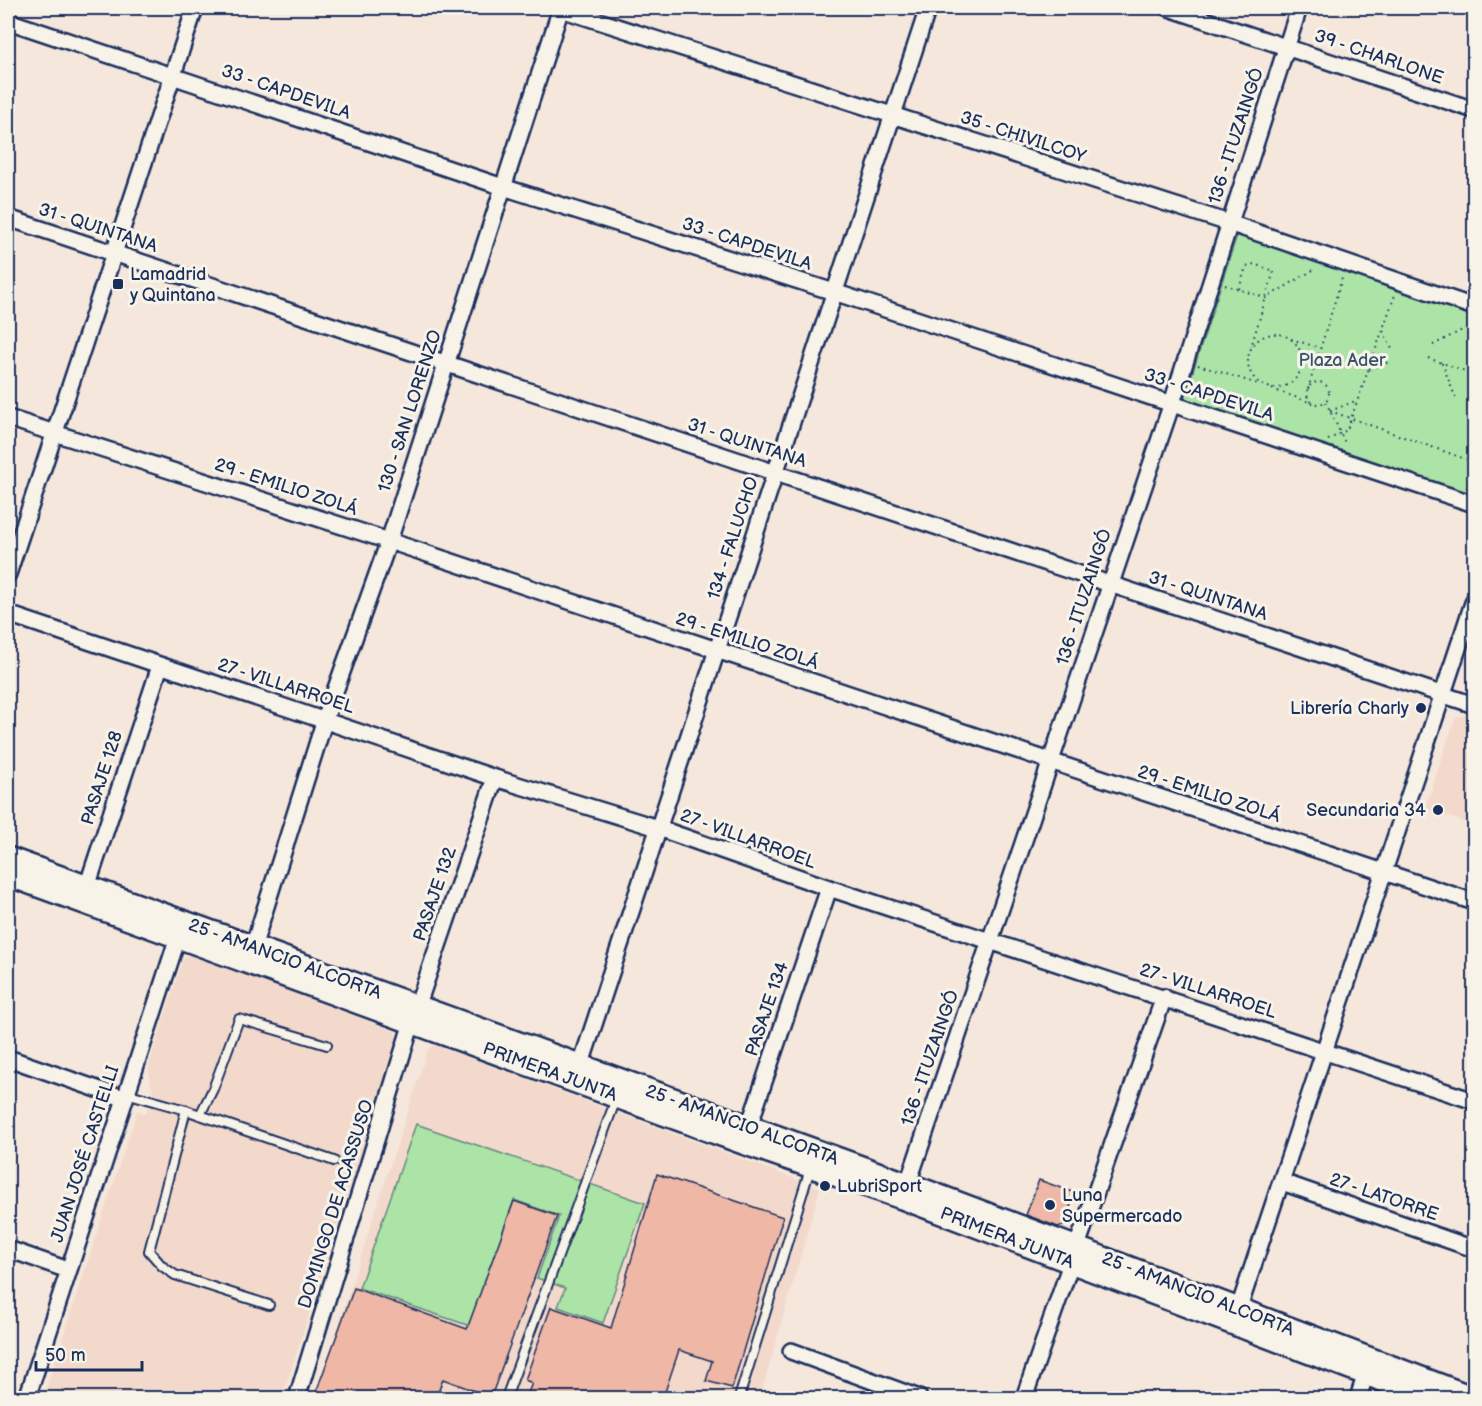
<svg xmlns="http://www.w3.org/2000/svg" width="1482" height="1406" font-family="'Balsamiq Sans',sans-serif">
<style>
.built{fill:#f3d9cb}
.green{fill:#ace3a6;stroke:#648982;stroke-width:1.5}
.building{fill:#efb7a5;stroke:#1b2f5e;stroke-width:1.5}
.lines{fill:none;stroke-linecap:round;stroke-linejoin:round}
.lane-casing{stroke:#1b2f5e;stroke-width:12}
.street-casing{stroke:#1b2f5e;stroke-width:20}
.secondary-casing{stroke:#1b2f5e;stroke-width:26}
.path{stroke:#1b2f5e;stroke-width:2;stroke-dasharray:1.5 4.5;stroke-linecap:butt}
.lane{stroke:#f7f3e8;stroke-width:8}
.street{stroke:#f7f3e8;stroke-width:15}
.secondary{stroke:#f7f3e8;stroke-width:21}
.poi-dot{fill:#1b2f5e;stroke:#f7f3e8;stroke-width:2}
.labels{text-anchor:middle;dominant-baseline:central;stroke-width:6;stroke-linejoin:round;paint-order:stroke}
.street-label{font-size:18px;fill:#1b2f5e;stroke:#f7f3e8}
.poi-label{font-size:18px;fill:#1b2f5e;stroke:#f7f3e8;text-anchor:start}
.park-label{font-size:18px;fill:#38536c;stroke:#f7f3e8}
</style>
<rect width="100%" height="100%" fill="#f5e7db"/>
<filter id="ink" filterUnits="userSpaceOnUse"><feTurbulence type="fractalNoise" baseFrequency=".0167" numOctaves="2"/><feDisplacementMap in="SourceGraphic" scale="12" xChannelSelector="R" yChannelSelector="G"/><feConvolveMatrix kernelMatrix="1 2 1 2 8 2 1 2 1" color-interpolation-filters="sRGB"/></filter>
<g filter="url(#ink)">
<g class="built">
<path d="M1463,715L1474,719V825L1425,809L1455,719Z"/>
<path d="M190,954L394,1031L398,1038L282,1398H43L137,1111L146,1114L153,1092L148,1068L183,959Z"/>
<path d="M435,1045L820,1188L760,1398H315L428,1049Z"/>
</g>
<g class="green">
<path d="M1238,232L1474,307V498L1182,405Z"/>
<path d="M416,1124L645,1203L603,1323L558,1307L565,1288L537,1278L559,1216L514,1200L470,1326L359,1288Z"/>
</g>
<g class="building">
<path d="M657,1174L783,1217L732,1388L706,1381L712,1361L679,1350L663,1398H526L532,1383L525,1380L551,1307L611,1328Z"/>
<path d="M1039,1180L1075,1193L1064,1225L1058,1227L1026,1215Z"/>
<path d="M514,1201L557,1216L491,1397L443,1379L436,1398H314L354,1288L467,1329Z"/>
</g>
<g class="lines">
<g class="lane-casing">
<g id="lane">
<path d="M126,1093L186,1110L149,1251L162,1266L175,1275L269,1305"/>
<path d="M186,1110L200,1115L213,1089L239,1019L327,1045"/>
<path d="M200,1115L334,1161"/>
<path d="M506,1398L616,1099"/>
<path d="M739,1398L810,1169"/>
</g>
</g>
<g class="street-casing">
<g id="street">
<path d="M558,8L1229,223L1474,307"/>
<path d="M1169,8L1474,110"/>
<path d="M8,21L503,187L834,292L1474,504"/>
<path d="M8,218L1474,705"/>
<path d="M8,418L389,541L1474,902"/>
<path d="M8,574L195,8"/>
<path d="M8,614L495,778L658,828L829,888L1474,1101"/>
<path d="M84,896L160,666"/>
<path d="M250,957L325,719L389,541L561,8"/>
<path d="M8,1058L123,1098"/>
<path d="M578,1073L928,8"/>
<path d="M746,1135L829,888"/>
<path d="M1282,1182L1474,1249"/>
<path d="M905,1192L1172,403L1299,8"/>
<path d="M8,1249L68,1270"/>
<path d="M1236,1317L1474,600"/>
<path d="M791,1351L919,1398"/>
<path d="M27,1398L181,928"/>
<path d="M297,1398L412,1022L495,778"/>
<path d="M1024,1398L1164,997"/>
<path d="M1358,1398L1369,1364"/>
</g>
</g>
<g class="secondary-casing">
<g id="secondary">
<path d="M8,858L908,1184L1474,1398"/>
<path d="M8,875L743,1143L902,1198L1429,1398"/>
</g>
</g>
<g class="path">
<path d="M1225,285L1266,298L1315,269"/>
<path d="M1239,289L1246,267L1254,264L1274,271L1251,347"/>
<path d="M1383,331L1393,351"/>
<circle cx="1275" cy="361" r="27"/>
<path d="M1291,339L1320,348"/>
<path d="M1433,345L1474,324"/>
<path d="M1428,358L1474,374"/>
<path d="M1442,363L1456,399"/>
<path d="M1198,365L1261,385"/>
<path d="M1369,369L1389,362"/>
<circle cx="1318" cy="393" r="11"/>
<path d="M1272,389L1315,404"/>
<path d="M1308,389L1342,278"/>
<path d="M1326,402L1346,445"/>
<path d="M1330,411L1474,462"/>
<path d="M1330,411L1358,400"/>
<path d="M1328,440L1347,430L1395,295"/>
<path d="M1467,488L1474,468"/>
</g>
<use href="#lane" class="lane"/>
<use href="#street" class="street"/>
<use href="#secondary" class="secondary"/>
</g>
</g>
<g class="poi-dot">
<rect x="112" y="278" width="12" height="12" rx="3"/>
<circle cx="1421" cy="708" r="6"/>
<circle cx="1438" cy="810" r="6"/>
<circle cx="825" cy="1186" r="6"/>
<circle cx="1050" cy="1205" r="6"/>
</g>
<g class="labels">
<g class="street-label">
<text transform="translate(1379 57) rotate(19)">39 - CHARLONE</text>
<text transform="translate(286 92) rotate(19)">33 - CAPDEVILA</text>
<text transform="translate(1236 136) rotate(-72)">136 - ITUZAINGÓ</text>
<text transform="translate(1023 137) rotate(18)">35 - CHIVILCOY</text>
<text transform="translate(98 228) rotate(18)">31 - QUINTANA</text>
<text transform="translate(747 244) rotate(18)">33 - CAPDEVILA</text>
<text transform="translate(1209 395) rotate(18)">33 - CAPDEVILA</text>
<text transform="translate(410 411) rotate(-72)">130 - SAN LORENZO</text>
<text transform="translate(747 443) rotate(18)">31 - QUINTANA</text>
<text transform="translate(286 487) rotate(18)">29 - EMILIO ZOLÁ</text>
<text transform="translate(733 538) rotate(-72)">134 - FALUCHO</text>
<text transform="translate(1208 596) rotate(18)">31 - QUINTANA</text>
<text transform="translate(1084 597) rotate(-72)">136 - ITUZAINGÓ</text>
<text transform="translate(747 641) rotate(18)">29 - EMILIO ZOLÁ</text>
<text transform="translate(286 686) rotate(18)">27 - VILLARROEL</text>
<text transform="translate(102 778) rotate(-72)">PASAJE 128</text>
<text transform="translate(1209 794) rotate(18)">29 - EMILIO ZOLÁ</text>
<text transform="translate(748 839) rotate(20)">27 - VILLARROEL</text>
<text transform="translate(435 894) rotate(-71)">PASAJE 132</text>
<text transform="translate(285 959) rotate(20)">25 - AMANCIO ALCORTA</text>
<text transform="translate(1208 991) rotate(18)">27 - VILLARROEL</text>
<text transform="translate(767 1009) rotate(-71)">PASAJE 134</text>
<text transform="translate(930 1058) rotate(-71)">136 - ITUZAINGÓ</text>
<text transform="translate(550 1072) rotate(20)">PRIMERA JUNTA</text>
<text transform="translate(742 1125) rotate(20)">25 - AMANCIO ALCORTA</text>
<text transform="translate(85 1154) rotate(-72)">JUAN JOSÉ CASTELLI</text>
<text transform="translate(1384 1197) rotate(19)">27 - LATORRE</text>
<text transform="translate(336 1204) rotate(-73)">DOMINGO DE ACASSUSO</text>
<text transform="translate(1007 1238) rotate(21)">PRIMERA JUNTA</text>
<text transform="translate(1198 1294) rotate(21)">25 - AMANCIO ALCORTA</text>
</g>
<g class="poi-label">
<text x="130" y="274">Lamadrid<tspan x="130" dy="21">y Quintana</tspan></text>
<text x="1409" y="708" text-anchor="end">Librería Charly</text>
<text x="1426" y="810" text-anchor="end">Secundaria 34</text>
<text x="837" y="1186">LubriSport</text>
<text x="1062" y="1195">Luna<tspan x="1062" dy="21">Supermercado</tspan></text>
</g>
<g class="park-label">
<text x="1342" y="360">Plaza Ader</text>
</g>
</g>
<rect width="1482" height="1406" fill="none" stroke="#f7f3e8" stroke-width="30"/>
<rect x="15" y="15" width="1452" height="1376" fill="none" stroke="#1b2f5e" stroke-width="2" filter="url(#ink)"/>
<path d="M36 1361v9h106v-9" fill="none" stroke="#1b2f5e" stroke-width="3"/>
<text x="45" y="1361" font-size="18" fill="#1b2f5e" stroke="#f7f3e8" stroke-width="4.5" paint-order="stroke">50 m</text>
</svg>
